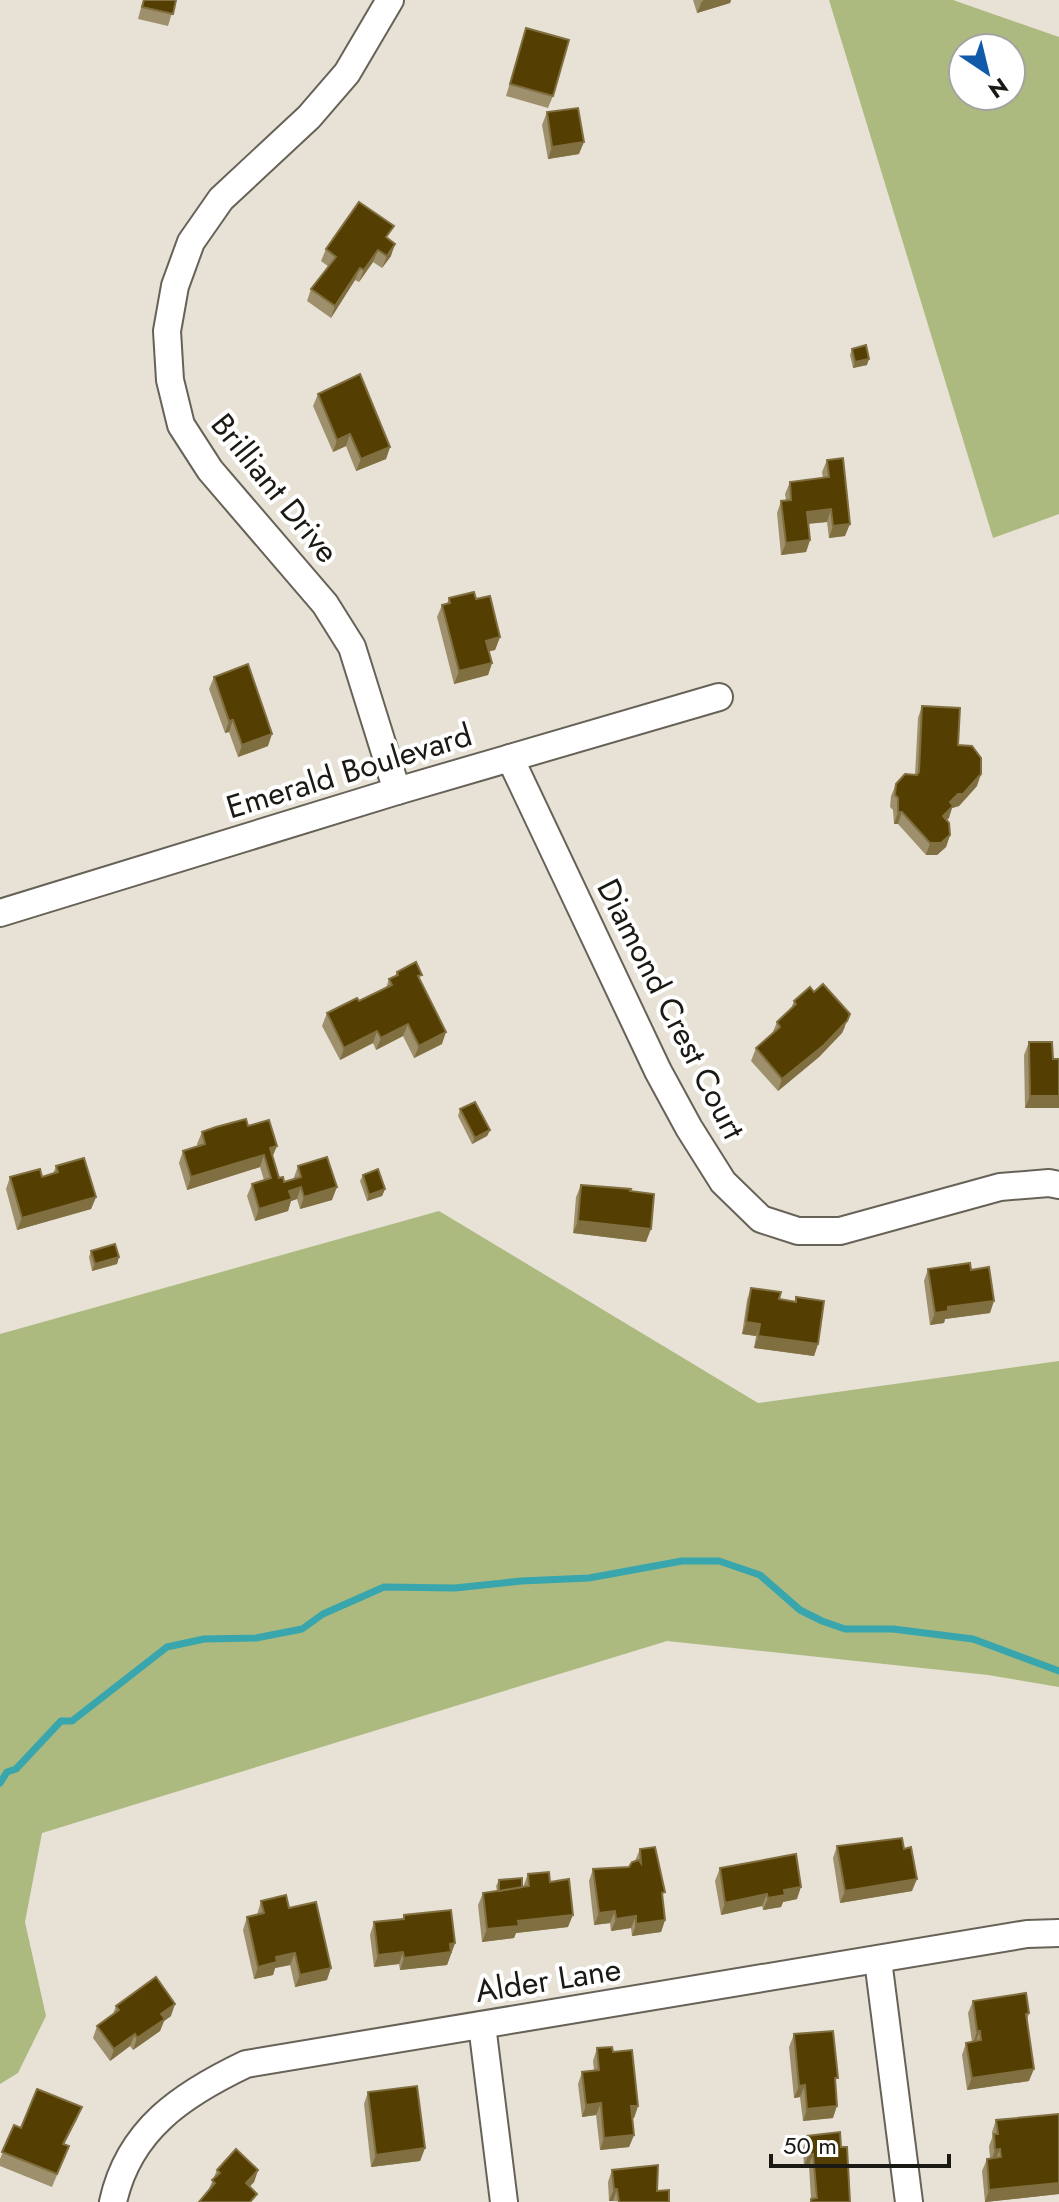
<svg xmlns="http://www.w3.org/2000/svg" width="1059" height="2202" font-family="Jost,sans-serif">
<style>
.green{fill:#acba80;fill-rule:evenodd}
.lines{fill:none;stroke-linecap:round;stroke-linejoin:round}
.stream{stroke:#38a6ac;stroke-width:7}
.minor-casing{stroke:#676257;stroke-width:30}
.minor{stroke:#fff;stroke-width:26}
.wall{fill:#9e906c}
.shaded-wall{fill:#806f41}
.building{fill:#543e01;stroke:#806f41;stroke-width:2}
.labels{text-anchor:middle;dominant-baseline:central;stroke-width:8;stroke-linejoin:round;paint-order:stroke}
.street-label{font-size:32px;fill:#1b1914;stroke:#fff}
</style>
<rect width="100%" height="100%" fill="#e8e2d6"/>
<g class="green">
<path d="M829,0H953L1059,37V514L993,538ZM1011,48V96H963V48Z"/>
<path d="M439,1211L758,1403L1059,1361V1687L988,1675L667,1641L42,1833L25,1922L46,2016L18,2073L0,2084V1334Z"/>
</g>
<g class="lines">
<path class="stream" d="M0,1783L7,1772L16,1769L61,1721H72L167,1647L204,1639L256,1638L302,1629L323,1614L384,1587L455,1588L521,1581L589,1578L682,1561H719L760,1575L800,1610L822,1621L845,1629H893L973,1639L1059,1671"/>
<g class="minor-casing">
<g id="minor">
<path d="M390,0L347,73L309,117L221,199L191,242L175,286L167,331L170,380L181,425L210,470L325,604L352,647L397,791"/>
<path d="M510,758L658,1071L689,1128L723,1182L761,1219L798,1231H840L1000,1187L1049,1183L1059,1185"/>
<path d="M0,913L397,791L719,697"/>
<path d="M878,1960L909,2202"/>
<path d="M482,2025L504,2202"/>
<path d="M113,2202C129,2129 183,2094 246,2064L1027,1934L1059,1933"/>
</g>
</g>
<use href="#minor" class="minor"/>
</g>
<g class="wall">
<path d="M143,0H176L168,26L138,19Z"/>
<path d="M693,0H731L730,3L697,13Z"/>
<path d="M526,28L553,96L548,108L506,96Z"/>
<path d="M547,112L579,154L548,159L542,125Z"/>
<path d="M389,239L391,256L382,268L373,262L359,282L355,280L331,318L307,301L311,289L329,267L321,261L326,249Z"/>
<path d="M852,349L867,365L853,368L850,355Z"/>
<path d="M318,394L390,447L386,459L356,471L346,446L333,452L313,406Z"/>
<path d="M827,460L845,536L829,538L827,522L808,524L810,540L806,552L781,555L777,513L781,501L786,500L785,494L790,482L823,478L822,472Z"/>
<path d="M449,598L476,599L500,637L495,650L489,651L492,663L488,675L454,684L437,617L442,605L447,604Z"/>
<path d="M214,677L268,746L238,757L229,732L225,733L209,689Z"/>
<path d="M922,706L958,745L977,786L959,806L952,808L947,820L950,835L946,847L937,855H926L898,824H894L893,810L890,807L891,796L896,784L915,775L918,718Z"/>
<path d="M397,972L420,980L442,1044L414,1058L403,1036L376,1050L373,1043L340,1060L322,1026L327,1013L359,1001L386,988L389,979L395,976Z"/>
<path d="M814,992L845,1027L842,1033L819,1057L778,1091L751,1061L756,1048L772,1034L777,1022L791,1009L794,1001Z"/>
<path d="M1029,1042L1053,1059H1059V1108H1025L1024,1055Z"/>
<path d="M460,1109L490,1130L487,1136L472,1144L458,1116Z"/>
<path d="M248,1126L273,1157L279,1178L284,1182L293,1180L298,1166L332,1200L300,1209L297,1199L291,1201L288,1211L255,1221L247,1196L252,1184L264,1180L260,1167L187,1190L179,1163L183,1151L198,1147L197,1144L202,1132Z"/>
<path d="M56,1166L96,1197L91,1209L17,1230L6,1189L10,1177H42L53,1174Z"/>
<path d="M363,1175L385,1189L382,1196L367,1201L360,1181Z"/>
<path d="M581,1185L646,1242L573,1233L576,1197Z"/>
<path d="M91,1251L119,1257L117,1264L92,1271L89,1257Z"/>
<path d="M928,1269L971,1270L990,1313L945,1319L944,1323L930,1325L924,1281Z"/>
<path d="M751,1288L779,1299L795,1301L796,1297L818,1344L814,1356L754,1348L756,1336L742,1334L747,1300Z"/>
<path d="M837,1846L912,1891L840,1903L833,1858Z"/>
<path d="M640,1849L662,1900L665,1920L661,1932L632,1936L631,1928L611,1931L610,1923L594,1925L589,1881L593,1869L629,1867L635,1861Z"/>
<path d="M720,1868L797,1899L783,1902L781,1907L763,1910L762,1906L721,1915L715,1881Z"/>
<path d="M528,1874L550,1882L568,1927L516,1933L514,1938L482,1942L478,1905L483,1893L497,1891L496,1886L499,1880L523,1887Z"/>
<path d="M261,1901L289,1908L327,1980L295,1987L290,1965L275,1968L273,1975L254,1979L243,1930L247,1917L257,1915Z"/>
<path d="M404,1915L455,1943L447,1965L400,1970L399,1964L374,1967L370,1935L374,1922L402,1919Z"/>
<path d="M973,2001L1029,2013L1027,2020L1029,2081L967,2090L962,2055L966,2043L972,2042L968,2013Z"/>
<path d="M116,2006L171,2016L164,2021L160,2031L133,2050L130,2046L110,2061L93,2038L97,2026L113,2014Z"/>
<path d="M794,2034L835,2084L833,2118L803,2121L800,2097L794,2098L789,2047Z"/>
<path d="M597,2048L613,2052L638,2106L634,2118H632L634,2135L629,2147L600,2150L596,2115L582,2117L578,2084L582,2072L594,2070L593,2061Z"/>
<path d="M368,2092L425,2148L420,2161L371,2167L364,2104Z"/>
<path d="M1059,2114V2194L985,2202L982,2171L987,2159L990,2158L989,2146L992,2138V2132L996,2120Z"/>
<path d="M77,2119L64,2144L69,2146L52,2187L0,2166V2159L14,2125L21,2128Z"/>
<path d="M807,2136L841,2147L850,2202H810L811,2199L809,2166L804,2167L803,2148Z"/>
<path d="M217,2170H258L254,2182L250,2186L208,2191Z"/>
<path d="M612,2170L657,2191L669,2202L609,2201L608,2182Z"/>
</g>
<g class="shaded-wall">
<path d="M704,0H731L730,3L697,13L702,1Z"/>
<path d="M584,142L579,154L548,159L552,147Z"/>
<path d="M395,244L391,256L382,268L387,256Z"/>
<path d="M378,250L373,262L359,282L364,270Z"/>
<path d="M360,268L355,280L331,318L335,306Z"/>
<path d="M869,359L867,365L853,368L855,362Z"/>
<path d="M350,434L346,446L333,452L337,440Z"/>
<path d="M390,447L386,459L356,471L361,459Z"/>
<path d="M831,509L827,522L803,524L807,512Z"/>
<path d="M850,524L845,536L829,538L833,526Z"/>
<path d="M810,540L806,552L781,555L786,543Z"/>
<path d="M500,637L495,650L482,653L486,641Z"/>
<path d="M492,663L488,675L454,684L459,671Z"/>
<path d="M233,720L229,732L225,733L229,721Z"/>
<path d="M272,734L268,746L238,757L242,745Z"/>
<path d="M981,774L977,786L959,806L952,808L949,818L938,828L950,802Z"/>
<path d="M898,812H902L898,824H894Z"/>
<path d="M950,835L946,847L937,855H926L930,843Z"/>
<path d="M850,1014L842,1033L819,1057L778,1091L782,1079Z"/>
<path d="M408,1024L403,1036L376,1050L381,1038Z"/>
<path d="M377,1031L373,1043L340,1060L344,1048Z"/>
<path d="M446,1032L442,1044L414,1058L419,1046Z"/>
<path d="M1030,1096H1059V1108H1025Z"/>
<path d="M490,1130L487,1136L472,1144L475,1138Z"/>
<path d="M277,1146L272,1158L270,1148Z"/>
<path d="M264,1155L260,1167L187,1190L191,1177Z"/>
<path d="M301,1187L297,1199L291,1201L288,1211L255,1221L259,1209L289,1191Z"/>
<path d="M337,1187L332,1200L300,1209L304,1197Z"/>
<path d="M385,1189L382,1196L367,1201L369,1195Z"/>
<path d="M96,1197L91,1209L17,1230L22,1218Z"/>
<path d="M578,1221L651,1229L646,1242L573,1233Z"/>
<path d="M119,1257L117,1264L92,1271L95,1264Z"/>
<path d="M994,1301L990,1313L945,1319L944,1323L930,1325L935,1313L948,1307Z"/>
<path d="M746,1322L760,1324L756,1336L742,1334Z"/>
<path d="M758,1336L818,1344L814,1356L754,1348Z"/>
<path d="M917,1879L912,1891L840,1903L845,1891Z"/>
<path d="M801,1887L797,1899L783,1902L781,1907L763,1910L768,1898L784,1890Z"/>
<path d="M767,1894L762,1906L721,1915L725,1903Z"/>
<path d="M615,1911L610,1923L594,1925L599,1913Z"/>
<path d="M573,1915L568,1927L516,1933L514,1938L482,1942L487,1929L518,1921Z"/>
<path d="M636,1916L631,1928L611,1931L616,1919Z"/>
<path d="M665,1920L661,1932L632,1936L636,1924Z"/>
<path d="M455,1943L447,1965L400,1970L404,1958Z"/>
<path d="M403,1952L399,1964L374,1967L378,1955Z"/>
<path d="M295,1953L290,1965L275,1968L273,1975L254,1979L258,1967L276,1957Z"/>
<path d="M331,1968L327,1980L295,1987L300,1975Z"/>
<path d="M175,2004L171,2016L164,2021L160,2031L133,2050L137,2038L161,2014Z"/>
<path d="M977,2031H980L975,2043L973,2044Z"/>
<path d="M135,2034L130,2046L110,2061L114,2049Z"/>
<path d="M1034,2069L1029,2081L967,2090L972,2078Z"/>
<path d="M805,2085L800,2097L794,2098L799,2086Z"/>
<path d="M601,2103L596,2115L582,2117L586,2105Z"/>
<path d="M631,2106H638L634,2118L626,2119Z"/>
<path d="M837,2106L833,2118L803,2121L807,2109Z"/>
<path d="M82,2107L77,2119L58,2156L63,2144Z"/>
<path d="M634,2135L629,2147L600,2150L604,2138Z"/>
<path d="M425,2148L420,2161L371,2167L376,2155Z"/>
<path d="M1000,2149L995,2161L991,2162L995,2150Z"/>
<path d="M813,2154L809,2166L804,2167L808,2155Z"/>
<path d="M258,2170L254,2182L242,2195L246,2183Z"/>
<path d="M1059,2183V2194L985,2202L989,2190Z"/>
<path d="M614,2189H617L613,2201H609Z"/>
</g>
<g class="building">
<path d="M144,0H176L173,14L142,7Z"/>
<path d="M526,28L569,40L553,96L510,84Z"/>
<path d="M578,108L584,142L552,147L547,112Z"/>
<path d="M359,202L394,226L386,237L395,244L387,256L378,250L364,270L360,268L335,306L311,289L336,257L326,249Z"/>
<path d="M866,345L869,359L855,362L852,349Z"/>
<path d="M360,374L390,447L361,459L350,434L337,440L318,394Z"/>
<path d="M843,458L850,524L833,526L831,509L807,512L810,540L786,543L781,501L791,500L790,482L829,477L827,460Z"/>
<path d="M474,592L476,599L490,596L500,637L486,641L492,663L459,671L442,605L450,603L449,598Z"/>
<path d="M248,664L272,734L242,745L233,720L229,721L214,677Z"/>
<path d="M922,706L960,708L958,745L972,746L981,758V774L963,794H958L950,802L953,806L943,816L949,823L950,835L941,843H930L902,812H898V798L895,795L896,784L905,774L917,775L919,772Z"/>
<path d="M416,962L422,975L418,976L446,1032L419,1046L408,1024L381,1038L377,1031L344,1048L327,1013L357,998L359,1001L392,985L389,979L398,975L397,972Z"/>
<path d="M823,984L850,1014L847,1021L824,1045L782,1079L756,1048L780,1027L777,1022L796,1004L794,1001L810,987L814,992Z"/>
<path d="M1029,1042H1052L1053,1059H1059V1096H1030Z"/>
<path d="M475,1102L490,1130L475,1138L460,1109Z"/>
<path d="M246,1119L248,1126L269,1120L277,1146L270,1148L279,1178L283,1177L284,1182L301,1177L298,1166L327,1157L337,1187L304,1197L301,1187L289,1191L292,1199L259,1209L252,1184L271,1178L264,1155L191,1177L183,1151L205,1144L202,1132L216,1127Z"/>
<path d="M84,1158L96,1197L22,1218L10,1177L40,1169L42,1177L58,1172L56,1166Z"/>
<path d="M378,1169L385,1189L369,1195L363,1175Z"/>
<path d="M581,1185L631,1189L630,1191L654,1194L651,1229L578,1221Z"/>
<path d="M115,1244L119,1257L95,1264L91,1251Z"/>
<path d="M970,1263L971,1270L989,1267L994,1301L948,1307V1311L935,1313L928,1269Z"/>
<path d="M751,1288L781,1292L779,1299L796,1302V1297L824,1301L818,1344L758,1336L760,1324L746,1322Z"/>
<path d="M902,1838L904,1849L911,1847L917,1879L845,1891L837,1846Z"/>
<path d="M655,1847L665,1892L662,1893L665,1920L636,1924V1916L616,1919L615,1911L599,1913L593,1869L629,1867L632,1862L639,1860L641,1863L640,1849Z"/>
<path d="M796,1854L801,1887L784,1890L785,1895L768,1898L767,1894L725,1903L720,1868Z"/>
<path d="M549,1872L550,1882L569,1879L573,1915L518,1921L519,1926L487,1929L483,1893L529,1886L528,1874Z"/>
<path d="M522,1878V1887L499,1891V1880Z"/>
<path d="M286,1895L289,1908L316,1902L331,1968L300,1975L295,1953L276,1957L277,1962L258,1967L247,1917L264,1913L261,1901Z"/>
<path d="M451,1910L455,1943L450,1944L451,1952L404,1958L403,1952L378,1955L374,1922L404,1919V1915Z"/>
<path d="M156,1977L175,2004L161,2014L165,2019L137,2038L135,2034L114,2049L97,2026L119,2010L116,2006Z"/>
<path d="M1026,1993L1029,2013L1026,2014L1034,2069L972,2078L966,2043L981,2040L980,2031H977L973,2001Z"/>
<path d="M833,2031L838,2078H835L837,2106L807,2109L805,2085L799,2086L794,2034Z"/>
<path d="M612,2047L613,2052L632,2050L638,2106H631L634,2135L604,2138L601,2103L586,2105L582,2072L599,2070L597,2048Z"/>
<path d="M417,2086L425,2148L376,2155L368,2092Z"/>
<path d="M37,2089L82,2107L63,2144L69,2146L57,2174L2,2152L14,2125L21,2128Z"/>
<path d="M1059,2114V2183L989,2190L987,2159L1001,2157L1000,2149L995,2150L994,2134H998L996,2120Z"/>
<path d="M840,2132L841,2147H847L850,2202H811V2199L817,2198L813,2154L808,2155L807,2136Z"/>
<path d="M236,2149L258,2170L246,2183L257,2194L250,2202H199L215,2183L212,2180L220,2173L217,2170Z"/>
<path d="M658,2165L657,2191L669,2190V2202H619L617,2189H614L612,2170Z"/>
</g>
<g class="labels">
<g class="street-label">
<text transform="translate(275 488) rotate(51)">Brilliant Drive</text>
<text transform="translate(349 771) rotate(-17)">Emerald Boulevard</text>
<text transform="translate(671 1009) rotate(63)">Diamond Crest Court</text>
<text transform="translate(548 1980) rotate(-9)">Alder Lane</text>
</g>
</g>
<g transform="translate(987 72) rotate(145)"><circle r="38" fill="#ffffff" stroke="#a4a3a1" stroke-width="2"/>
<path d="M0-6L14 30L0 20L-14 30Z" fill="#1159a9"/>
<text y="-12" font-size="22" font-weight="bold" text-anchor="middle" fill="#1b1914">N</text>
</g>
<path d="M771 2154v12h178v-12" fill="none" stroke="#1b1914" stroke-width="4"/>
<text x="783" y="2154" font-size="24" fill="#1b1914" stroke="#ffffff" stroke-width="6" paint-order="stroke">50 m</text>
</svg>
